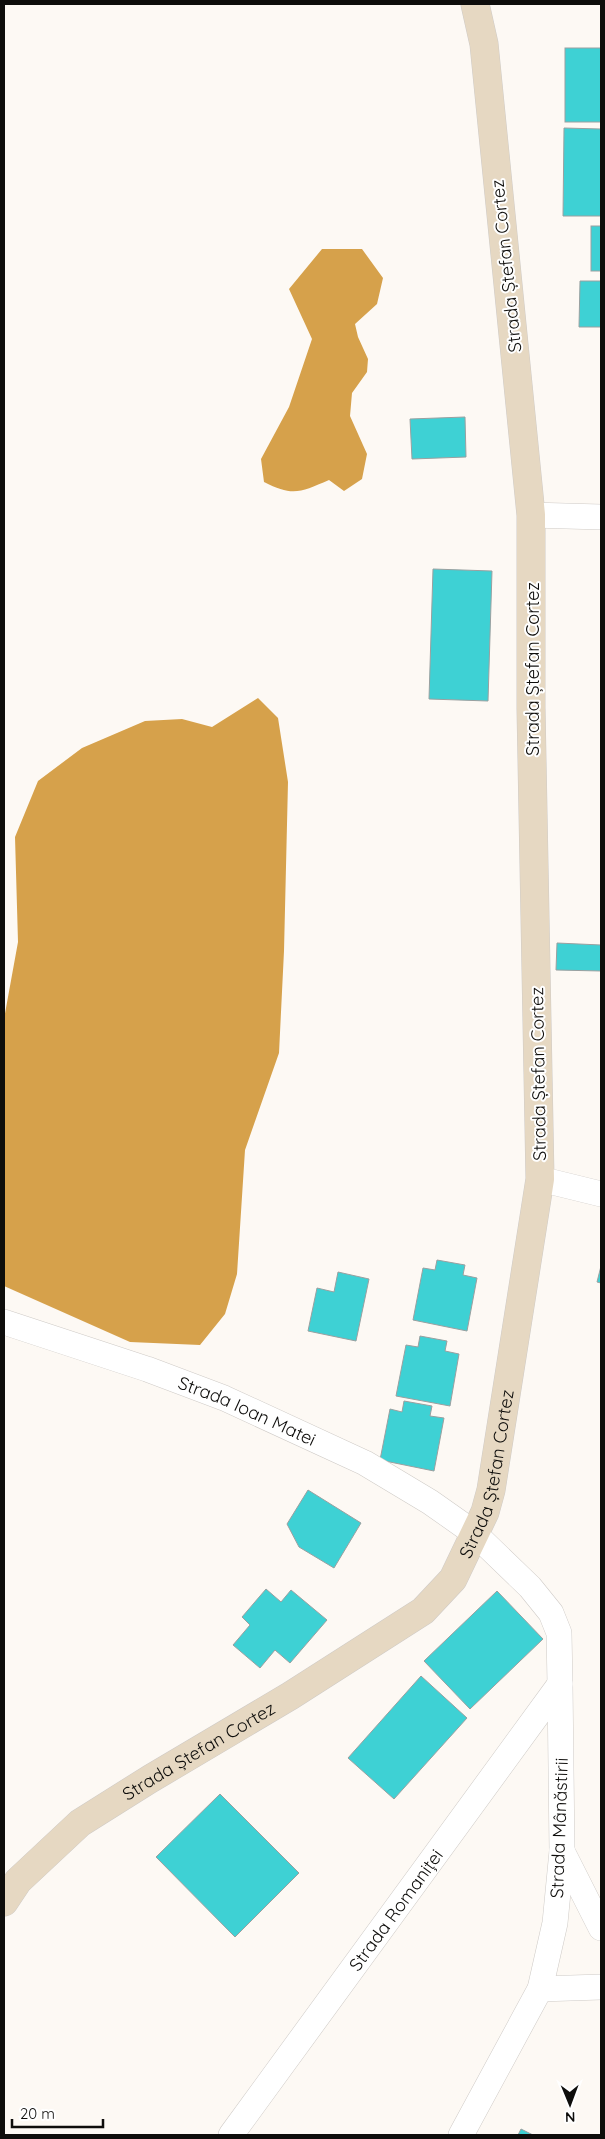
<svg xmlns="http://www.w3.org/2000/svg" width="605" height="2139" font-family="Quicksand,sans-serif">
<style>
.water{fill:#d6a14b}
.building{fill:#3ed1d4;stroke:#9aa0a0}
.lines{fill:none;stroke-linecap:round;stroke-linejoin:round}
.street-casing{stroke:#cfcbc7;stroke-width:26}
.secondary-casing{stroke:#cfcbc7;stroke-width:29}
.street{stroke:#fff;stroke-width:25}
.secondary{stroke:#e6d8c2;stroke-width:28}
.labels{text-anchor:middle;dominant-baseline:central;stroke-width:4;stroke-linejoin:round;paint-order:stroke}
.street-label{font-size:18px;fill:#0e0d0b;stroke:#fff}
</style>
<rect width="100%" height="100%" fill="#fdf9f4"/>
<g class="water">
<path d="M322,249H362L383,278L377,304L355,324L358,337L368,359L367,372L352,393L350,416L367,454L362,479L344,491L329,480C301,492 293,497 264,482L261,459L289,407L312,339L289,289Z"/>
<path d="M258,698L278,718L288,782L284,951L279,1053L245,1150L237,1274L225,1314L200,1345L130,1342L4,1286V1019L18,942L15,837L38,781L82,748L145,721L182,719L212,727Z"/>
</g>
<g class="building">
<rect x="565" y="48" width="36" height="74"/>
<path d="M564,128L601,129V216H563Z"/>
<rect x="591" y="226" width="10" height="45"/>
<path d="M580,281H601V327H579Z"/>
<path d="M465,417L466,457L412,459L410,419Z"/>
<path d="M433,569L492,571L488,701L429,699Z"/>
<path d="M557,943L601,945V971L556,970Z"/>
<path d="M437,1260L465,1265L463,1275L477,1278L467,1331L413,1320L423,1268L435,1270Z"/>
<path d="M601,1266V1283L597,1282Z"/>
<path d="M338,1272L369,1279L356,1341L308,1331L317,1288L334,1292Z"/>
<path d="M420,1336L447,1341L445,1351L459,1354L450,1406L396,1396L406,1345L418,1347Z"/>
<path d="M404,1401L432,1406L430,1416L444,1418L434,1471L380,1460L390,1409L402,1412Z"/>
<path d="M308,1490L361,1523L334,1568L299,1547L287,1524Z"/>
<path d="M266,1589L281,1602L291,1590L327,1620L290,1663L275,1650L260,1668L233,1645L250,1625L242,1617Z"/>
<path d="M497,1591L543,1639L470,1709L424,1661Z"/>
<path d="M421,1676L467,1718L394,1799L348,1758Z"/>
<path d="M220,1794L299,1873L235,1937L156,1857Z"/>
<path d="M521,2129L533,2135H518Z"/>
</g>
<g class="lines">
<g class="street-casing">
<g id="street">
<path d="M531,515L601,517"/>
<path d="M540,1179L601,1194"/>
<path id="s1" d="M4,1322L147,1369L224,1398L365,1463L430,1502L474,1533L530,1587L551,1613L559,1633L560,1684L562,1851L555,1923L540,1989L461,2135"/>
<path d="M562,1851L601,1928"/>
<path d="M540,1989L601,1987"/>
<path id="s2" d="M231,2135L560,1684"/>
</g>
</g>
<g class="secondary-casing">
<g id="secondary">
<path id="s3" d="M4,1902L18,1881L80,1823L150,1779L290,1696L423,1611L453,1579L485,1512L491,1490L540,1179L531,708V515L484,44L475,4"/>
</g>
</g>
<use href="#street" class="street"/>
<use href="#secondary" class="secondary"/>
</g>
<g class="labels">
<g class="street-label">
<text transform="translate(506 266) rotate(-96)">Strada Ștefan Cortez</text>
<text transform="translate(532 669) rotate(-90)">Strada Ștefan Cortez</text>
<text transform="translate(538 1074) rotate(-91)">Strada Ștefan Cortez</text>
<text stroke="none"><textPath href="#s1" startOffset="259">Strada Ioan Matei</textPath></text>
<text stroke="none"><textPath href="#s3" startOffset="669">Strada Ștefan Cortez</textPath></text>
<text stroke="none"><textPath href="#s3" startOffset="249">Strada Ștefan Cortez</textPath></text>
<text transform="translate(559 1828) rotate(-88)">Strada Mânăstirii</text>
<text stroke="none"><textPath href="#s2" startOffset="279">Strada Romaniței</textPath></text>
</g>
</g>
<rect width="605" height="2139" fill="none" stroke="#0e0d0b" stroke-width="10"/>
<g transform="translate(570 2104) rotate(179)" stroke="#ffffff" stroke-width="4" paint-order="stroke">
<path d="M0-4L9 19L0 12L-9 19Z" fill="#0e0d0b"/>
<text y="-8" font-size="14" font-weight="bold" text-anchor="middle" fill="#0e0d0b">N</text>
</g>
<path d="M12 2119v8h91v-8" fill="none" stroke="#0e0d0b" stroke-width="2.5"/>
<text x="20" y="2119" font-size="15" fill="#0e0d0b" stroke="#ffffff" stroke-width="4" paint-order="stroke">20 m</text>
</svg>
